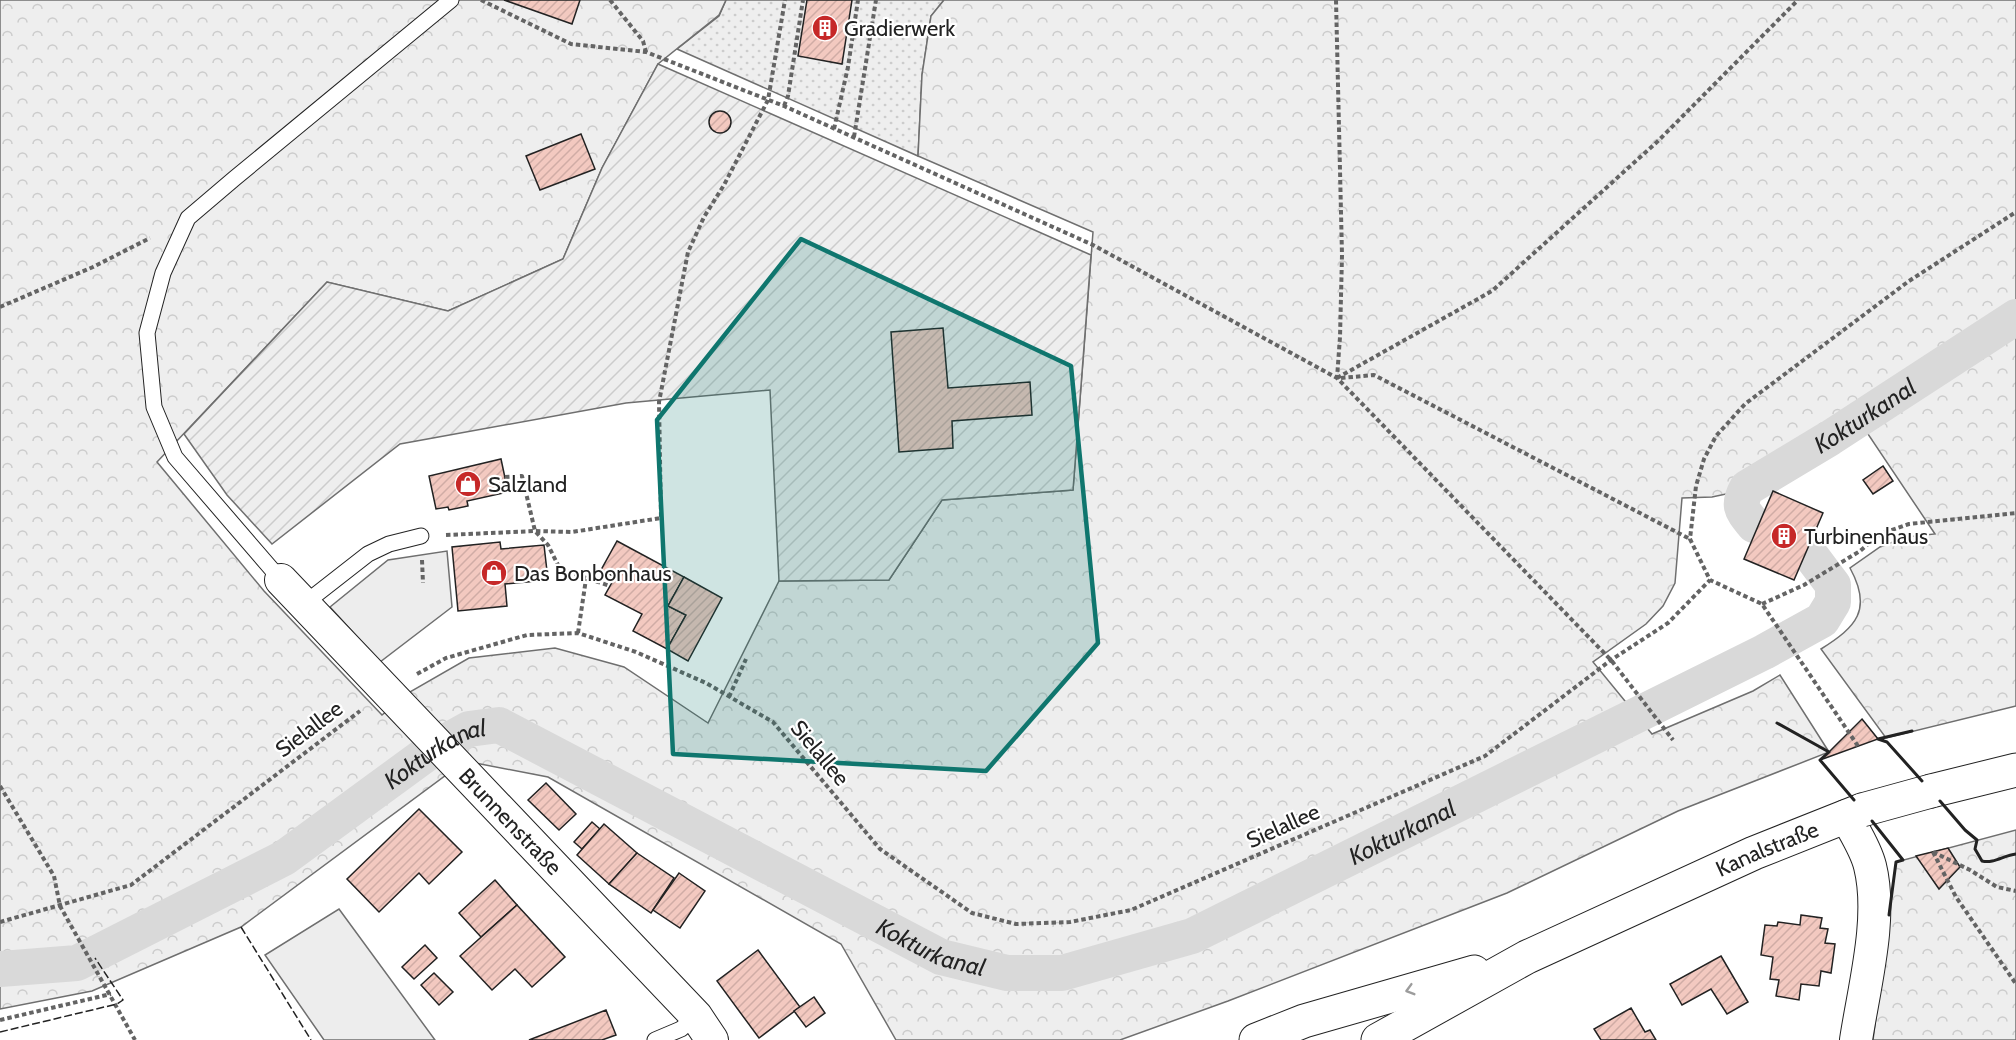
<svg xmlns="http://www.w3.org/2000/svg" width="2016" height="1040" font-family="Cabin,sans-serif">
<style>
.grass{fill:url(#grass-dots);stroke:#6f6f6f;stroke-width:1.5}
.forest{fill:url(#forest-crowns);stroke:#6f6f6f;stroke-width:1.5}
.garden{fill:url(#garden-furrows);stroke:#6f6f6f;stroke-width:1.5}
.parking{fill:#ededed;stroke:#6f6f6f;stroke-width:1.5}
.lines{fill:none;stroke-linecap:round;stroke-linejoin:round}
.canal{stroke:#d9d9d9;stroke-width:36}
.building{fill:url(#building-hatch);stroke:#222;stroke-width:1.5}
.service-casing{stroke:#222;stroke-width:17}
.minor-casing{stroke:#222;stroke-width:34}
.secondary-casing{stroke:#222;stroke-width:35}
.path{stroke:#646464;stroke-width:4;stroke-dasharray:4.5 3;stroke-linecap:butt}
.service{stroke:#fff;stroke-width:15}
.minor{stroke:#fff;stroke-width:32}
.secondary{stroke:#fff;stroke-width:33}
.secondary-bridge-casing{stroke:#222;stroke-width:35;stroke-linecap:butt}
.secondary-bridge{stroke:#fff;stroke-width:33}
.fence{stroke:#222;stroke-width:1.5;stroke-dasharray:8 3;stroke-linecap:butt}
.wall{stroke:#222;stroke-width:3}
.oneway{stroke:#9c9c9c}
.marked{fill:#0f766e;fill-opacity:0.2;stroke:#0f766e;stroke-width:4.5;stroke-linejoin:round}
.labels{text-anchor:middle;dominant-baseline:central;stroke-width:4.5;stroke-linejoin:round;paint-order:stroke}
.poi-label{font-size:22px;fill:#222;stroke:#fff;text-anchor:start}
.street-label{font-size:22px;fill:#222;stroke:#fff}
.water-label{font-size:24px;font-style:italic;fill:#222;stroke:#fff}
</style>
<defs>
<pattern id="grass-dots" width="8" height="8" patternUnits="userSpaceOnUse" patternTransform="scale(1.5)"><rect width="8" height="8" fill="#eee"/><path d="M2 2h.1M6 6h.1" fill="none" stroke="#ccc" stroke-width="1.8" stroke-linecap="round"/></pattern>
<pattern id="forest-crowns" width="20" height="18" patternUnits="userSpaceOnUse" patternTransform="scale(1.5)"><rect width="20" height="18" fill="#eee"/><path d="M2 6a3 3 0 1 1 6 0M12 15a3 3 0 1 1 6 0" fill="none" stroke="#ccc"/></pattern>
<pattern id="garden-furrows" width="10" height="10" patternUnits="userSpaceOnUse" patternTransform="scale(1.5)"><rect width="10" height="10" fill="#eee"/><path d="M-1 1l2-2M0 10L10 0M9 11l2-2" fill="none" stroke="#ccc"/></pattern>
<pattern id="building-hatch" width="6" height="6" patternUnits="userSpaceOnUse" patternTransform="scale(1.5)"><rect width="6" height="6" fill="#f3c9c0"/><path d="M-1 1l2-2M0 6l6-6M5 7l2-2" fill="none" stroke="#d0aca5"/></pattern>
</defs>
<rect width="100%" height="100%" fill="#fff"/>
<path class="grass" d="M726,0H944L931,16L922,75L918,156L677,49L719,16Z"/>
<g class="forest">
<path d="M0,0H726L719,15L658,64L602,168L563,259L448,311L327,282L157,462L264,591L382,715L408,693L469,658L555,648L624,667L708,723L779,581L889,580L942,500L1073,490L1093,232L918,156L922,75L931,16L944,0H2016V706L1886,738L1821,649C1856,627 1873,610 1850,568L1880,547L1906,537L1935,534L1866,431L1792,480L1712,497L1682,498L1675,583L1663,606L1646,624L1593,662L1652,734L1753,691L1780,675L1829,752L1678,811L1507,893L1228,1001L1120,1040H896L841,944L548,777L465,761L241,927L92,991L0,1009Z"/>
<path d="M2016,830V1040H1873L1896,862Z"/>
</g>
<path class="garden" d="M658,64L1091,255L1073,490L942,500L889,580L779,581L770,390L626,403L400,444L272,544L227,495L184,434L327,282L448,311L563,259L602,168Z"/>
<g class="parking">
<path d="M447,551L452,607L380,662L330,607L388,560Z"/>
<path d="M339,909L435,1040H324L265,955Z"/>
</g>
<g class="lines">
<g class="canal">
<path id="s1" d="M1754,525C1742,510 1737,506 1747,488L1830,438L2016,317"/>
<path id="s2" d="M0,969L77,963L284,858L433,749L469,729L499,725L941,957L1007,973H1062L1192,936L1764,652L1822,620L1833,602V585L1809,553"/>
</g>
</g>
<g class="building">
<path d="M504,0H580L572,24Z"/>
<path d="M807,0H852L842,64L798,56Z"/>
<circle cx="720" cy="122" r="11"/>
<path d="M581,134L595,169L540,190L526,156Z"/>
<path d="M943,328L948,388L1030,382L1032,415L952,421L953,448L899,452L891,332Z"/>
<path d="M501,459L508,492L467,501L468,506L449,510L448,507L436,509L429,476Z"/>
<path d="M1883,466L1893,481L1873,494L1863,480Z"/>
<path d="M1773,491L1823,513L1794,580L1744,559Z"/>
<path d="M617,541L684,577L668,606L686,615L667,649L633,631L642,614L605,595L615,577L601,570Z"/>
<path d="M500,542L501,549L544,545L548,580L505,584L507,606L458,611L452,547Z"/>
<path d="M684,577L722,598L688,661L667,649L686,615L668,606Z"/>
<path d="M1862,719L1878,739L1820,760L1829,752Z"/>
<path d="M546,783L576,814L559,830L528,800Z"/>
<path d="M419,809L462,852L429,884L419,873L379,912L347,879Z"/>
<path d="M592,822L600,829L582,849L574,842Z"/>
<path d="M604,824L637,853L609,884L577,855Z"/>
<path d="M1948,848L1960,867L1939,889L1916,856Z"/>
<path d="M637,853L674,878L651,913L609,884Z"/>
<path d="M679,873L705,891L680,928L653,910Z"/>
<path d="M495,880L517,905L481,937L459,913Z"/>
<path d="M517,905L565,957L532,987L515,969L492,990L460,956Z"/>
<path d="M1801,915L1822,918L1820,928L1828,929L1825,943L1835,944L1831,973L1821,971L1819,986L1801,984L1799,1000L1776,996L1779,980L1770,979L1773,957L1761,955L1765,925L1777,926L1778,922L1800,925Z"/>
<path d="M425,945L437,958L414,979L402,967Z"/>
<path d="M758,950L800,1007L759,1038L717,981Z"/>
<path d="M1721,956L1748,1002L1727,1014L1711,989L1682,1005L1670,984Z"/>
<path d="M434,973L453,992L439,1005L421,985Z"/>
<path d="M814,997L825,1013L806,1027L794,1011Z"/>
<path d="M1631,1008L1645,1032L1650,1030L1656,1040H1601L1594,1029Z"/>
<path d="M606,1010L616,1035L602,1040H529Z"/>
</g>
<g class="lines">
<g class="service-casing">
<g id="service">
<path d="M281,580L175,457L154,407L147,333L163,273L188,218L235,178L451,0"/>
<path d="M304,604L368,554L389,544L421,536"/>
<path d="M655,1040L681,1029L696,1016"/>
</g>
</g>
<g class="minor-casing">
<g id="minor">
<path id="s3" d="M281,580L696,1016L712,1040"/>
<path d="M1846,816C1854,831 1866,849 1870,866C1883,918 1864,987 1856,1040"/>
</g>
</g>
<g class="secondary-casing">
<g id="secondary">
<path d="M1931,791L2016,770"/>
<path d="M1256,1040L1304,1021L1474,972"/>
<path id="s4" d="M1378,1040L1527,957L1754,853L1862,810"/>
</g>
</g>
<g class="path">
<path d="M481,0L571,44L646,52L784,106L1093,245L1337,378L1611,660L1673,740"/>
<path d="M610,0L643,41L646,52"/>
<path d="M1336,0L1342,255L1340,337L1337,378"/>
<path d="M784,106L788,96L803,0"/>
<path d="M834,129L848,67L858,0"/>
<path d="M854,137L876,0"/>
<path d="M0,307L93,267L150,238"/>
<path d="M1337,378L1492,291L1658,141L1798,0"/>
<path d="M1341,378L1374,375L1690,539"/>
<path d="M505,477L522,476L535,531L548,545L560,569L610,586"/>
<path d="M446,535L535,531L572,532L661,518L659,402L688,252L704,217L724,185L768,100L785,0"/>
<path d="M422,560L423,583"/>
<path d="M1762,604L1804,585L1860,551L1880,534L1909,524L2016,513"/>
<path d="M578,633L586,579"/>
<path d="M417,674L446,658L527,635L578,633L636,652L706,683L773,722L880,849L972,913L1016,924L1070,922L1131,910L1485,756L1611,660L1668,623L1710,580"/>
<path d="M729,697L746,659"/>
<path d="M1858,746L1762,604L1710,580L1690,539L1696,486L1704,459L1716,436L1745,404L1909,281L2016,212"/>
<path d="M0,786L54,876L60,906L135,1040"/>
<path d="M1933,852L1956,897L2016,984"/>
<path d="M1933,852L1970,870L1997,887L2016,891"/>
<path d="M0,922L131,885L360,711"/>
<path d="M0,1020L111,994"/>
</g>
<use href="#service" class="service"/>
<use href="#minor" class="minor"/>
<use href="#secondary" class="secondary"/>
<g class="secondary-bridge-casing">
<path id="secondary-bridge" d="M1862,810L1931,791"/>
</g>
<use href="#secondary-bridge" class="secondary-bridge"/>
<g class="fence">
<path d="M241,927L311,1040"/>
<path d="M0,1032L117,1004L123,1000L95,958"/>
</g>
<g class="wall">
<path d="M1777,723L1829,752L1820,760L1854,800"/>
<path d="M1912,731L1878,739L1887,742L1922,781"/>
<path d="M1940,801L1965,830L1977,840L1975,849L1982,861C1994,864 2004,855 2016,854"/>
<path d="M1872,821L1903,860L1896,862L1889,915"/>
</g>
</g>
<defs><path id="oneway-chevron" d="M-2-3.5L2.5 0L-2 3.5" fill="none" stroke-width="1.6" stroke-linecap="round" stroke-linejoin="round" transform="scale(1.5)"/></defs>
<use class="oneway" href="#oneway-chevron" transform="translate(1410 990) rotate(164)"/>
<path class="marked" d="M801,239L1071,366L1098,643L986,771L673,754L657,420Z"/>
<defs>
<g id="building-disc" transform="scale(1.35)"><circle r="9.5" fill="#c62828" stroke="#fff"/><path d="M-4-6H4V6H1V3H-1V6H-4ZM-2.5-4.3h1.7v1.8h-1.7ZM.8-4.3h1.7v1.8H.8ZM-2.5-1h1.7V.8h-1.7ZM.8-1h1.7V.8H.8Z" fill="#fff"/></g>
<g id="shop-disc" transform="scale(1.35)"><circle r="9.5" fill="#c62828" stroke="#fff"/><path d="M-5-2.5h2.3a2.7 3.5 0 0 1 5.4 0H5L5.5 6h-11ZM-1.5-2.5h3a1.5 2.3 0 0 0-3 0Z" fill="#fff"/></g>
</defs>
<g fill-rule="evenodd">
<use href="#building-disc" x="825" y="28"/>
<use href="#shop-disc" x="468" y="484"/>
<use href="#building-disc" x="1784" y="536"/>
<use href="#shop-disc" x="494" y="573"/>
</g>
<g class="labels">
<g class="poi-label">
<text x="844" y="28">Gradierwerk</text>
<text x="488" y="484">Salzland</text>
<text x="1804" y="536">Turbinenhaus</text>
<text x="514" y="573">Das Bonbonhaus</text>
</g>
<g class="street-label">
<text transform="translate(309 729) rotate(-37)">Sielallee</text>
<text transform="translate(820 753) rotate(50)">Sielallee</text>
<text stroke="none"><textPath href="#s3" startOffset="333">Brunnenstraße</textPath></text>
<text transform="translate(1283 826) rotate(-24)">Sielallee</text>
<text stroke="none"><textPath href="#s4" startOffset="434">Kanalstraße</textPath></text>
</g>
<g class="water-label">
<text stroke="none"><textPath href="#s1" startOffset="180">Kokturkanal</textPath></text>
<text stroke="none"><textPath href="#s2" startOffset="494">Kokturkanal</textPath></text>
<text stroke="none"><textPath href="#s2" startOffset="1557">Kokturkanal</textPath></text>
<text stroke="none"><textPath href="#s2" startOffset="1052">Kokturkanal</textPath></text>
</g>
</g>
</svg>
